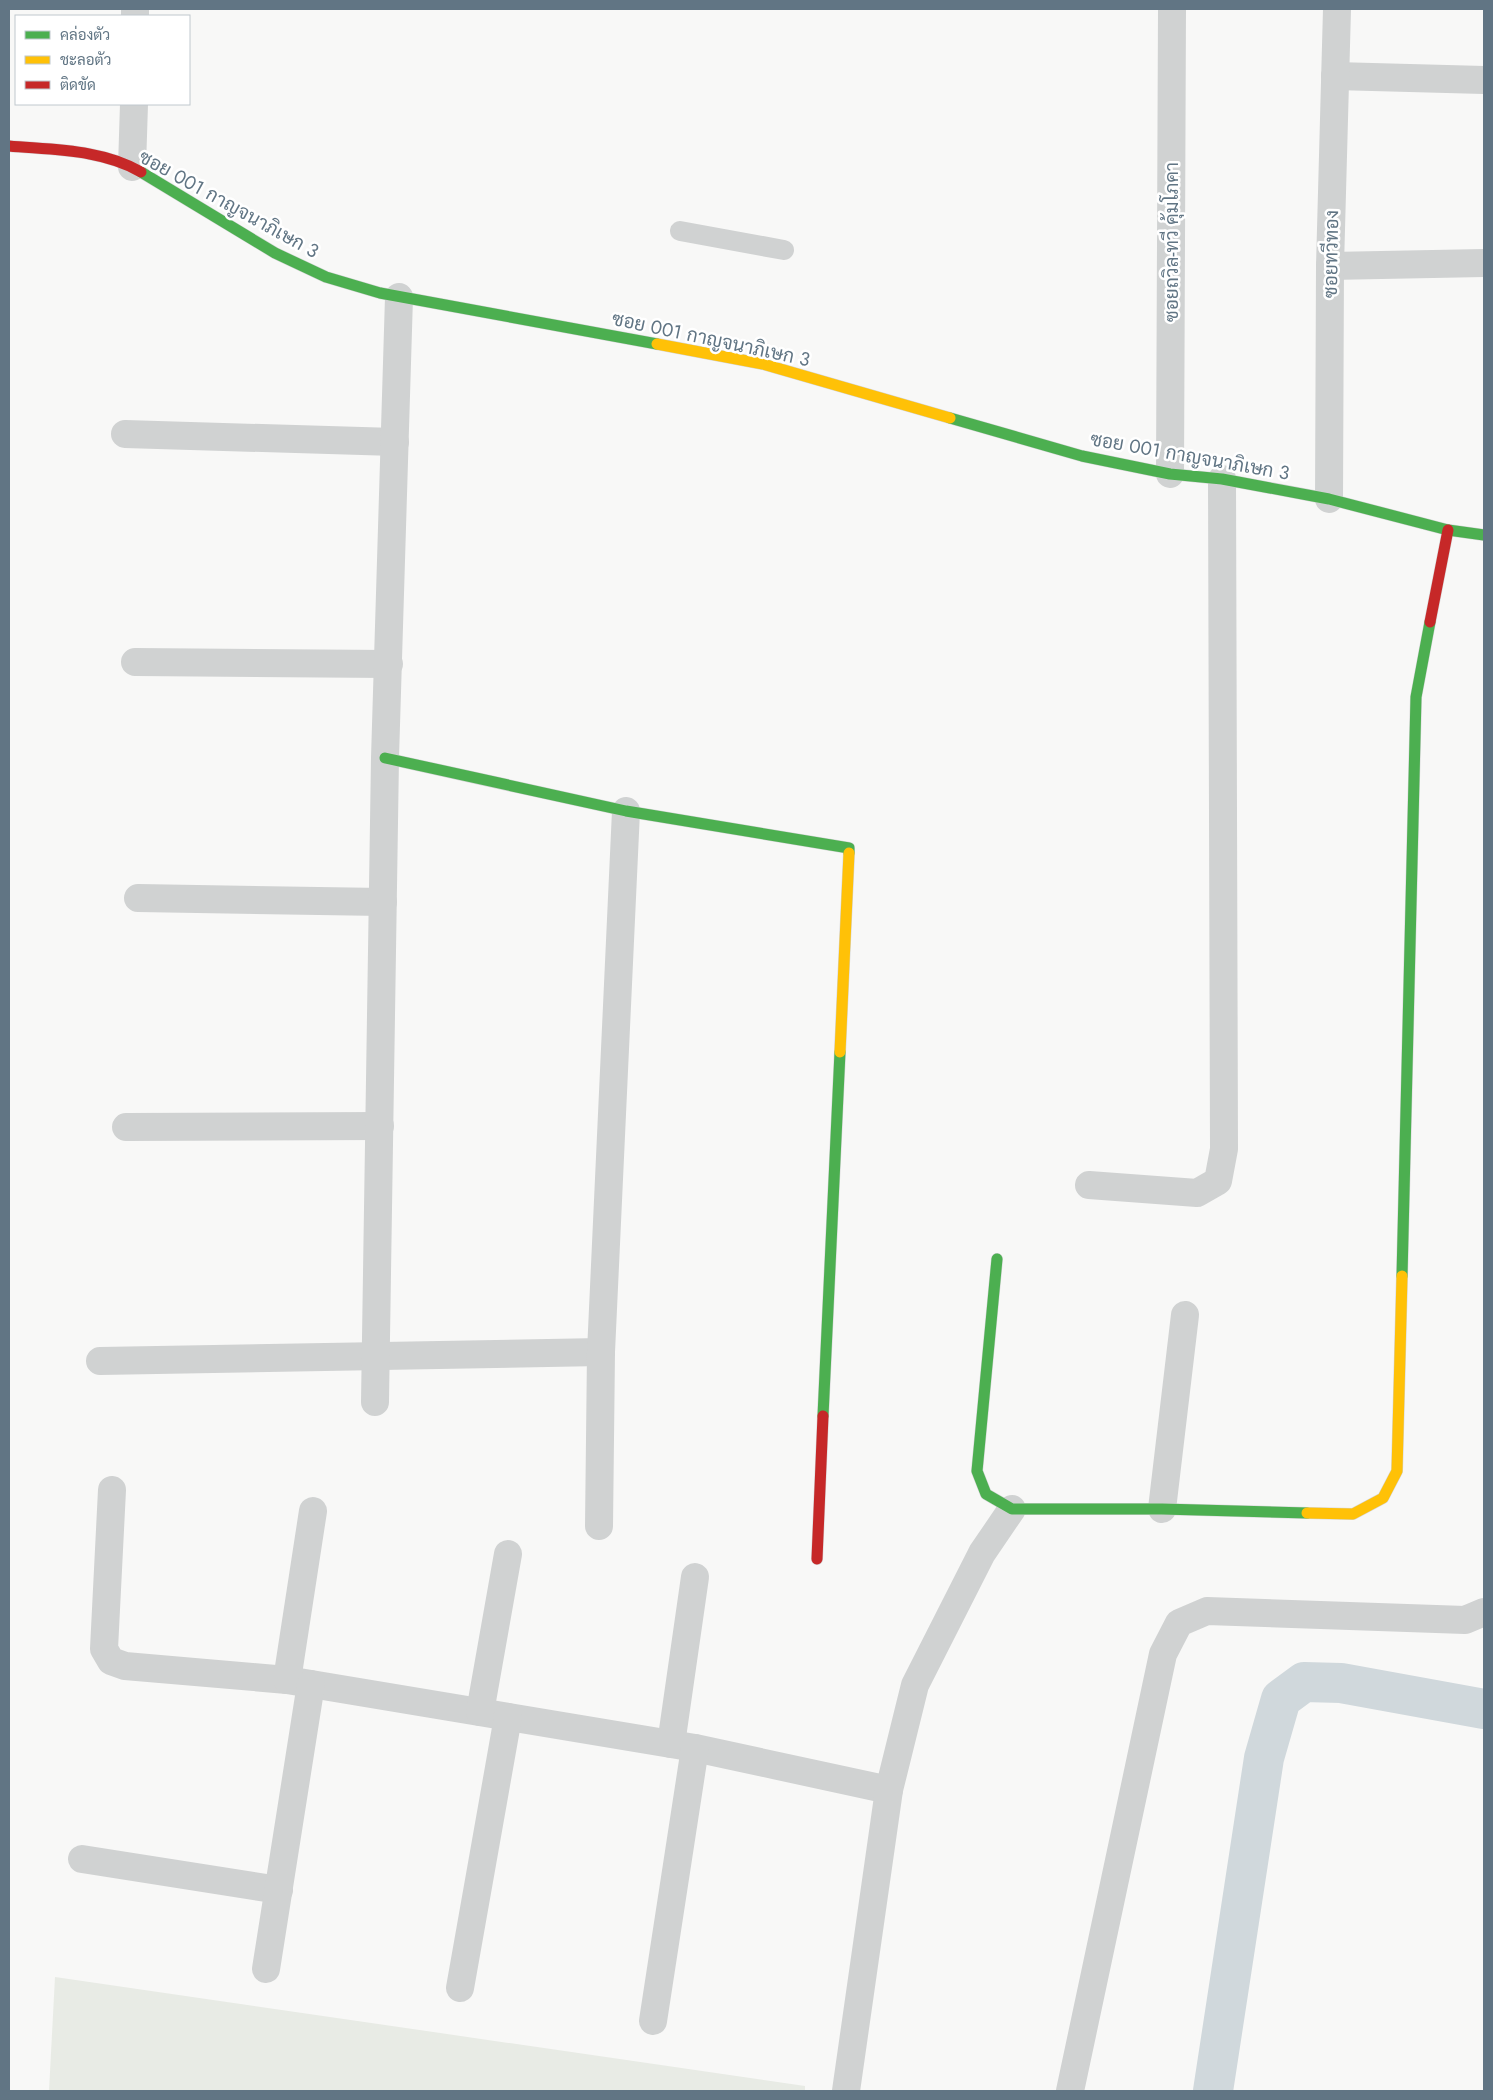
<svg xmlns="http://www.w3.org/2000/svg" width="1493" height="2100" font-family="Jost,Sarabun,sans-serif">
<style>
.green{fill:#e8ebe5}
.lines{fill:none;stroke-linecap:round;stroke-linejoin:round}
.canal{stroke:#d0d8dc;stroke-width:40}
.fast-casing{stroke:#d4d5d6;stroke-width:12}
.slow-casing{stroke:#d4d5d6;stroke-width:12}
.jam-casing{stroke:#d4d5d6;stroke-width:12}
.lane{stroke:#d0d2d2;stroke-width:20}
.street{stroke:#d0d2d2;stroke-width:28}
.fast{stroke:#4caf50;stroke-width:11}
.slow{stroke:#ffc107;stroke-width:11}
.jam{stroke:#c62828;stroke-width:11}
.labels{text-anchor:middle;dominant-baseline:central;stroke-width:5;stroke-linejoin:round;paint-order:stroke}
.street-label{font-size:19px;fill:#617584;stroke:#fff}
</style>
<rect width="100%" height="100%" fill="#f8f8f7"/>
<path class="green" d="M55,1977L805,2086V2091H49Z"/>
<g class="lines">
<path class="canal" d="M1213,2091L1264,1758L1281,1699L1304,1682L1341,1683L1484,1709"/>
<g class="fast-casing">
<g id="fast">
<path d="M141,172L275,253L326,277L380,293L657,344"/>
<path d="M950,418L1082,456L1170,474L1222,479L1329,499L1448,530L1484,535"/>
<path d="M385,758L626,811L849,848V853"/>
<path d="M997,1259L977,1471L986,1494L1012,1509H1162L1307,1513"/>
<path d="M1402,1276L1416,697L1430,622"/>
<path d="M823,1416L840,1052"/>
</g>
</g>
<g class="slow-casing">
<g id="slow">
<path d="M657,344L763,364L950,418"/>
<path d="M840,1052L849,853"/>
<path d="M1307,1513L1353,1514L1383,1498L1397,1471L1402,1276"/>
</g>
</g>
<g class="jam-casing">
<g id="jam">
<path d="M9,146C52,150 102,149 141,172"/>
<path d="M1430,622L1448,530"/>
<path d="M817,1559L823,1416"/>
</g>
</g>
<path class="lane" d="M680,231L784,250"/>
<g class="street">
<path d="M135,16V9"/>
<path d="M1335,76L1484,80"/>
<path d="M132,167L134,104"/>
<path d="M1330,266L1484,263"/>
<path d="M125,434L395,442"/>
<path d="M1170,474L1172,9"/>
<path d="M1329,499L1330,266L1337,9"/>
<path d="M135,662L389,664"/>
<path d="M138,898L383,902"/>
<path d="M126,1127L380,1126"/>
<path d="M1089,1185L1197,1193L1218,1181L1224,1149L1222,479"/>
<path d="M100,1361L601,1352"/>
<path d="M375,1402L385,758L399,297"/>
<path d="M112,1490L104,1649L111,1661L125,1666L287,1680L695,1748L889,1790"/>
<path d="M1162,1509L1185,1315"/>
<path d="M599,1526L601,1352L626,811"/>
<path d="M287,1680L313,1511"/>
<path d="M480,1712L508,1554"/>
<path d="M671,1744L695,1577"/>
<path d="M82,1859L279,1890"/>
<path d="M266,1969L311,1684"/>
<path d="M460,1988L508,1717"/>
<path d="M653,2021L695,1748"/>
<path d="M846,2091L889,1790L915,1685L982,1553L1012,1509"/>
<path d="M1070,2091L1163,1654L1179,1623L1207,1611L1465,1620L1484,1612"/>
</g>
<use href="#fast" class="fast"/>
<use href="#slow" class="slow"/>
<use href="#jam" class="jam"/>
</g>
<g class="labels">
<g class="street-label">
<text transform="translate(229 204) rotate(29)">ซอย 001 กาญจนาภิเษก 3</text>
<text transform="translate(1171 242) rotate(-90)">ซอยถวิล-ทวี คุ้มโภคา</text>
<text transform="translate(1331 254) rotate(-89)">ซอยทวีทอง</text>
<text transform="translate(711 339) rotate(12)">ซอย 001 กาญจนาภิเษก 3</text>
<text transform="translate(1190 456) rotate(10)">ซอย 001 กาญจนาภิเษก 3</text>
</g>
</g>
<rect width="1493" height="2100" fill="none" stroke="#617584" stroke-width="20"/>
<rect x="15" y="15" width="175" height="90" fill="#ffffff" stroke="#c0c8ce"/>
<rect x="25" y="31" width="25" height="8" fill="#4caf50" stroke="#c0c8ce"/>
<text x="60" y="40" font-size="15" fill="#617584">คล่องตัว</text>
<rect x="25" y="56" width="25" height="8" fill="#ffc107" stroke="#c0c8ce"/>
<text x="60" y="65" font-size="15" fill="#617584">ชะลอตัว</text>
<rect x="25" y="81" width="25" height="8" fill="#c62828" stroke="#c0c8ce"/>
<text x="60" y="90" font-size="15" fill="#617584">ติดขัด</text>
</svg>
